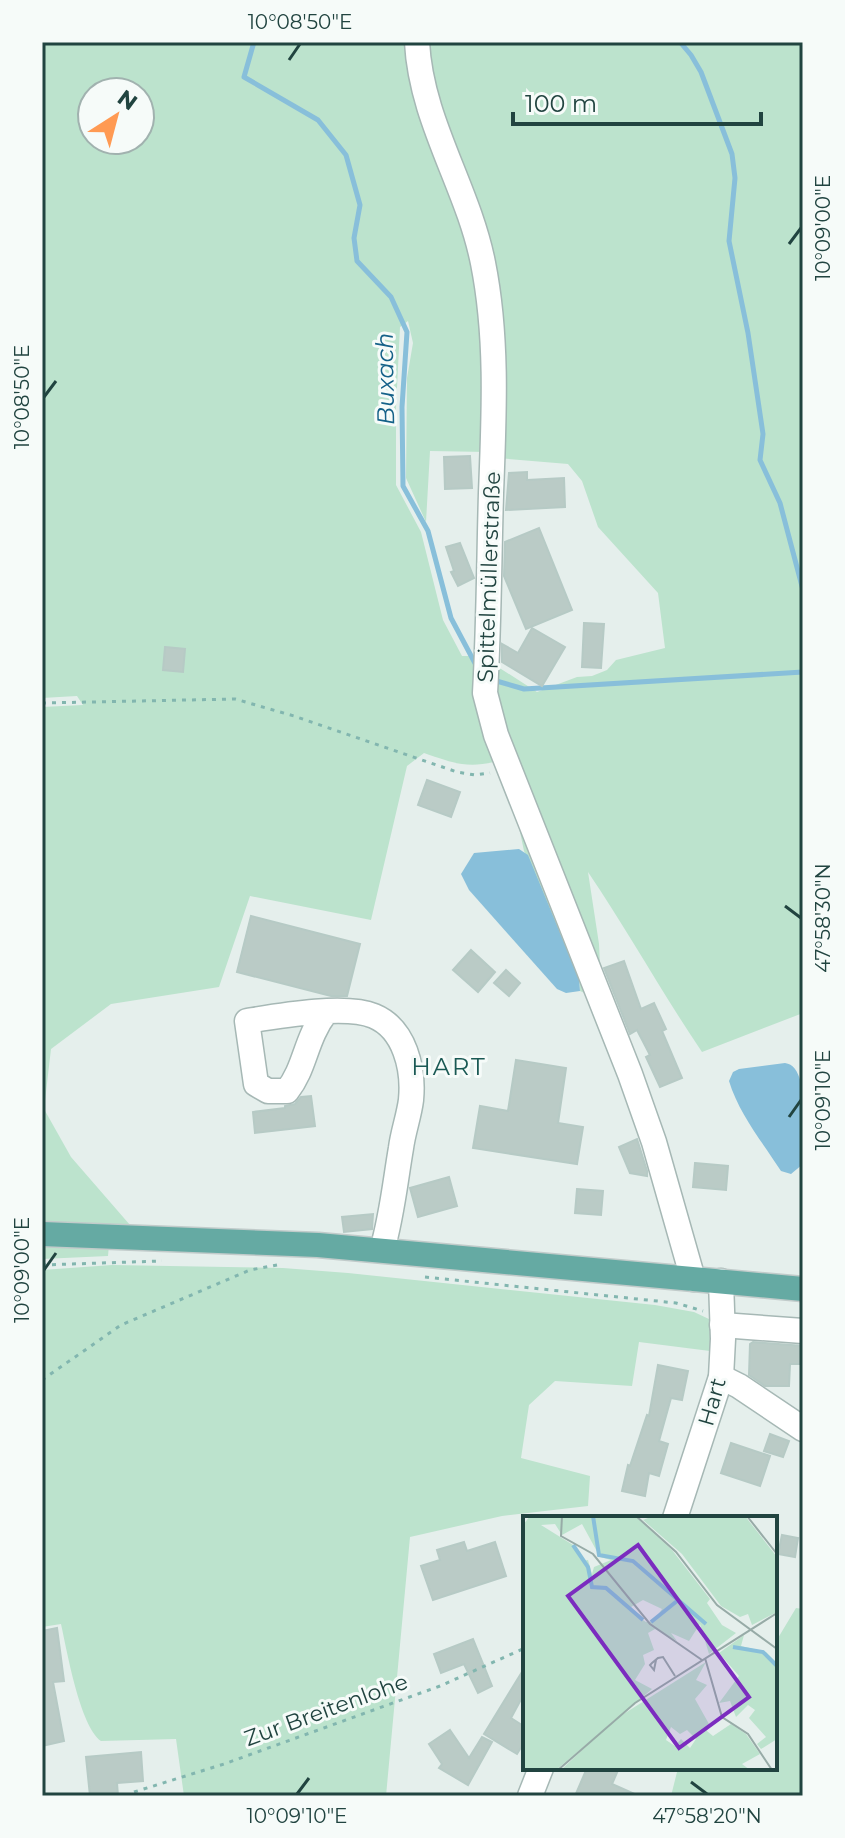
<svg xmlns="http://www.w3.org/2000/svg" width="845" height="1838" font-family="Montserrat,sans-serif">
<style>
.green{fill:#bce3cd;fill-rule:evenodd}
.water{fill:#88bfda}
.lines{fill:none;stroke-linecap:round;stroke-linejoin:round}
.stream{stroke:#88bfda;stroke-width:5}
.building{fill:#bacbc6;stroke:#b6cac5;stroke-width:2}
.minor-casing{stroke:#a6b8b5;stroke-width:27}
.major-casing{stroke:#c1cbca;stroke-width:27}
.path{stroke:#82b6af;stroke-width:3;stroke-dasharray:4 6;stroke-linecap:butt}
.minor{stroke:#fff;stroke-width:24}
.major{stroke:#65aaa3;stroke-width:24}
.ticks{fill:none;stroke:#214440;stroke-width:3}
.labels{text-anchor:middle;dominant-baseline:central;stroke-width:6;stroke-linejoin:round;paint-order:stroke}
.street-label{font-size:22px;fill:#214440;stroke:#f6fbf9}
.water-label{font-size:24px;font-style:italic;fill:#146188;stroke:#f6fbf9}
.neighbourhood-label{font-size:24px;letter-spacing:2px;fill:#1a5954;stroke:#f6fbf9}
.inset-river{fill:none;stroke:#88bfda;stroke-width:4}
.inset-road{fill:none;stroke:#97aba7;stroke-width:2}
.view{fill:#7b2cbf;fill-opacity:0.15;stroke:#7b2cbf;stroke-width:4}
.inset-edge{fill:none;stroke:#214440;stroke-width:4}
.neatline{fill:none;stroke:#214440;stroke-width:3}
.ticks-label{font-size:20px;text-anchor:middle;fill:#214440}
</style>
<rect width="100%" height="100%" fill="#e5efec"/>
<g class="green">
<path d="M42,42H412C415,120 457,184 477,258C494,321 485,388 488,452L430,451L426,522L406,478L407,378L413,343L408,321L400,327L396,408V485L421,532L443,620L462,656H481L537,692L577,677L592,676L607,670L616,660L665,648L658,593L598,527L582,481L568,464L497,458C499,392 504,322 487,257C468,186 426,117 423,42H803V1013L702,1052C662,993 628,931 588,872L599,944L601,988L587,994L580,991L579,979L524,851L516,813L498,761C467,769 453,763 424,753L407,766L371,920L250,896L219,987L111,1004L51,1049L44,1109L71,1157L130,1225H42V707L83,705L77,696L42,698ZM92,92H140V140H92Z"/>
<path d="M42,1239L109,1245L108,1256L42,1259Z"/>
<path d="M112,1265L283,1268L348,1273L655,1305L694,1312L711,1320L710,1351L639,1342L632,1386L555,1381L529,1405L521,1458L590,1476L588,1506L502,1516L410,1537L386,1796H184L176,1739L101,1741C80,1726 67,1651 61,1624L42,1627V1270Z"/>
<path d="M796,1608L803,1609V1796H671L678,1768H775V1643Z"/>
</g>
<g class="water">
<path d="M519,849L528,855L579,979L580,991L566,993L557,989L469,890L461,874L474,853Z"/>
<path d="M785,1063C812,1066 803,1142 803,1164L791,1174L781,1171C763,1143 739,1114 729,1081L733,1072L739,1069Z"/>
</g>
<g class="lines">
<g class="stream">
<path d="M254,42L244,77L318,120L346,155L360,205L354,238L357,261L391,297L407,332L402,407L403,486L428,531L451,618L477,667"/>
<path d="M680,42L691,55L701,72L732,154L735,178L729,241L748,333L763,434L760,460L780,503L803,590"/>
<path d="M493,680L524,689L803,672"/>
</g>
</g>
<g class="building">
<path d="M470,456L472,488L445,489L444,457Z"/>
<path d="M527,472V480L564,478L565,507L506,510L509,473Z"/>
<path d="M539,528L572,610L526,629L504,576L505,542Z"/>
<path d="M460,543L474,578L458,586L451,572L454,571L446,547Z"/>
<path d="M584,623L604,624L601,668L582,667Z"/>
<path d="M532,628L565,647L542,686L502,662V644L518,653Z"/>
<path d="M165,647L185,649L183,672L163,670Z"/>
<path d="M427,780L460,792L451,817L418,805Z"/>
<path d="M251,916L360,944L347,996H331L237,972Z"/>
<path d="M471,950L495,972L478,992L453,970Z"/>
<path d="M624,961L641,1009L654,1003L666,1029L662,1031L682,1078L660,1087L646,1057L650,1055L637,1030L630,1034L604,968Z"/>
<path d="M506,970L520,983L509,996L494,983Z"/>
<path d="M516,1060L566,1068L558,1123L583,1127L577,1164L473,1148L480,1106L508,1111Z"/>
<path d="M311,1096L315,1126L255,1133L253,1112L285,1108V1106L295,1104L301,1097Z"/>
<path d="M637,1139L647,1171V1176L630,1173L619,1147Z"/>
<path d="M695,1163L728,1166L726,1190L693,1187Z"/>
<path d="M449,1177L457,1206L418,1217L410,1188Z"/>
<path d="M577,1189L603,1191L601,1215L575,1213Z"/>
<path d="M373,1214L372,1229L344,1232L342,1217Z"/>
<path d="M753,1342L803,1346V1364H790L789,1386H765L749,1375L750,1344Z"/>
<path d="M658,1365L688,1371L682,1400L671,1398L659,1441L668,1444L659,1476L649,1473L645,1496L622,1491L628,1465L630,1466L647,1415L649,1416Z"/>
<path d="M770,1434L789,1441L783,1457L764,1451Z"/>
<path d="M731,1443L770,1456L760,1486L721,1473Z"/>
<path d="M782,1535L798,1538L795,1557L778,1554Z"/>
<path d="M464,1542L467,1551L495,1542L506,1576L433,1600L421,1566L440,1560L437,1550Z"/>
<path d="M57,1628L64,1681L53,1682L64,1741L42,1746V1631Z"/>
<path d="M473,1639L492,1686L478,1693L464,1664L441,1673L434,1654Z"/>
<path d="M525,1667V1692L511,1718L525,1727V1741L517,1754L484,1734Z"/>
<path d="M450,1730L469,1758L482,1737L492,1742L468,1785L439,1768L442,1764L429,1744Z"/>
<path d="M141,1752L143,1781L117,1783L118,1796H90L86,1757Z"/>
<path d="M587,1768H619L612,1784L639,1796H575Z"/>
</g>
<g class="lines">
<g class="minor-casing">
<g id="minor">
<path d="M417,42C421,121 468,187 483,263C498,338 494,416 491,493C489,560 489,626 485,693L496,735L630,1074L654,1142L693,1279"/>
<path d="M326,1012C305,1039 306,1067 287,1091H268L256,1084L247,1021C278,1016 345,1004 374,1016C405,1029 414,1069 411,1100C409,1116 403,1132 401,1148C395,1183 392,1216 382,1250"/>
<path d="M722,1325L803,1331"/>
<path d="M721,1377L739,1386L803,1429"/>
<path d="M675,1518L721,1377L723,1339L721,1281"/>
<path d="M530,1796L541,1768"/>
</g>
</g>
<g class="major-casing">
<path id="major" d="M42,1234L318,1245L803,1289"/>
</g>
<g class="path">
<path d="M42,703L235,699L294,716L457,772L475,775L490,773"/>
<path d="M42,1265L162,1261"/>
<path d="M425,1277L676,1303L703,1311"/>
<path d="M42,1380L121,1325L250,1270L277,1265"/>
<path d="M134,1792L224,1764L440,1686L525,1648"/>
</g>
<use href="#minor" class="minor"/>
<use href="#major" class="major"/>
</g>
<path class="ticks" d="M289,60L300,44M789,244L801,228M44,397L56,381M785,906L801,918M789,1117L801,1100M44,1270L56,1253M691,1782L707,1794M297,1794L309,1778"/>
<g class="labels">
<g class="street-label">
<text transform="translate(489 577) rotate(-88)">Spittelmüllerstraße</text>
<text transform="translate(712 1402) rotate(-74)">Hart</text>
<text transform="translate(326 1710) rotate(-20)">Zur Breitenlohe</text>
</g>
<g class="water-label">
<text transform="translate(385 379) rotate(-91)">Buxach</text>
</g>
<g class="neighbourhood-label">
<text x="449" y="1066">HART</text>
</g>
</g>
<g transform="translate(523 1516)">
<rect width="254" height="254" fill="#e5efec"/>
<path d="M7,0H112L149,34L187,83L184,87L199,109L213,117L186,138L177,108L166,125L148,117L154,125L132,113L125,117L131,134L120,139L122,148L112,164L129,173L33,254H0V9ZM32,8L39,19L59,8L77,41L88,44L71,51L69,58L65,44L59,45L50,29L18,9ZM120,84L139,93L131,105L123,106L111,98L108,91ZM114,0H222L254,41V96L229,109L225,98L217,101L198,90L159,38L120,4L125,2ZM221,119L218,130L243,136L254,147V223L238,233L234,228L243,221L226,202L232,194L225,189L213,201L207,185L196,187L216,160L196,137ZM183,146L173,164L184,169L172,183L186,208L184,215L190,220L208,208L223,218L237,238L219,248L227,254H38L91,204ZM148,211L157,218L164,214L173,223L167,232L158,223L152,230L143,224Z" fill="#bce3cd" fill-rule="evenodd"/>
<path class="inset-river" d="M70,0L76,39L110,45L183,108M50,29L65,51L69,71L83,72L120,104M128,106L154,85M210,131L240,136L254,150"/>
<path class="inset-road" d="M39,0L38,20L70,38L127,108L179,144M113,0L153,36L194,89L254,133M224,0L254,38M182,142L199,201L225,218L249,254M133,144L131,154L127,149L129,147L135,142L140,141L152,160M35,254L112,187L254,97"/>
<path class="view" d="M115,29L226,181L156,232L45,80Z"/>
<rect width="254" height="254" class="inset-edge"/>
</g>
<rect width="845" height="1838" fill="none" stroke="#f6fbf9" stroke-width="88"/>
<g transform="translate(116 116) rotate(36)"><circle r="38" fill="#f6fbf9" stroke="#a1b2af" stroke-width="2"/>
<path d="M0-6L14 30L0 20L-14 30Z" fill="#ff9a53"/>
<text y="-12" font-size="22" font-weight="bold" text-anchor="middle" fill="#214440">N</text>
</g>
<path d="M513 112v12h248v-12" fill="none" stroke="#214440" stroke-width="4"/>
<text x="525" y="112" font-size="24" fill="#214440" stroke="#f6fbf9" stroke-width="6" paint-order="stroke">100 m</text>
<rect x="44" y="44" width="757" height="1750" class="neatline"/>
<g class="ticks-label">
<text x="300" y="29">10°08'50"E</text>
<text transform="translate(823 228) rotate(-90)" y="7">10°09'00"E</text>
<text transform="translate(22 397) rotate(-90)" y="7">10°08'50"E</text>
<text transform="translate(823 918) rotate(-90)" y="7">47°58'30"N</text>
<text transform="translate(823 1100) rotate(-90)" y="7">10°09'10"E</text>
<text transform="translate(22 1270) rotate(-90)" y="7">10°09'00"E</text>
<text x="297" y="1823">10°09'10"E</text>
<text x="707" y="1823">47°58'20"N</text>
</g>
</svg>
